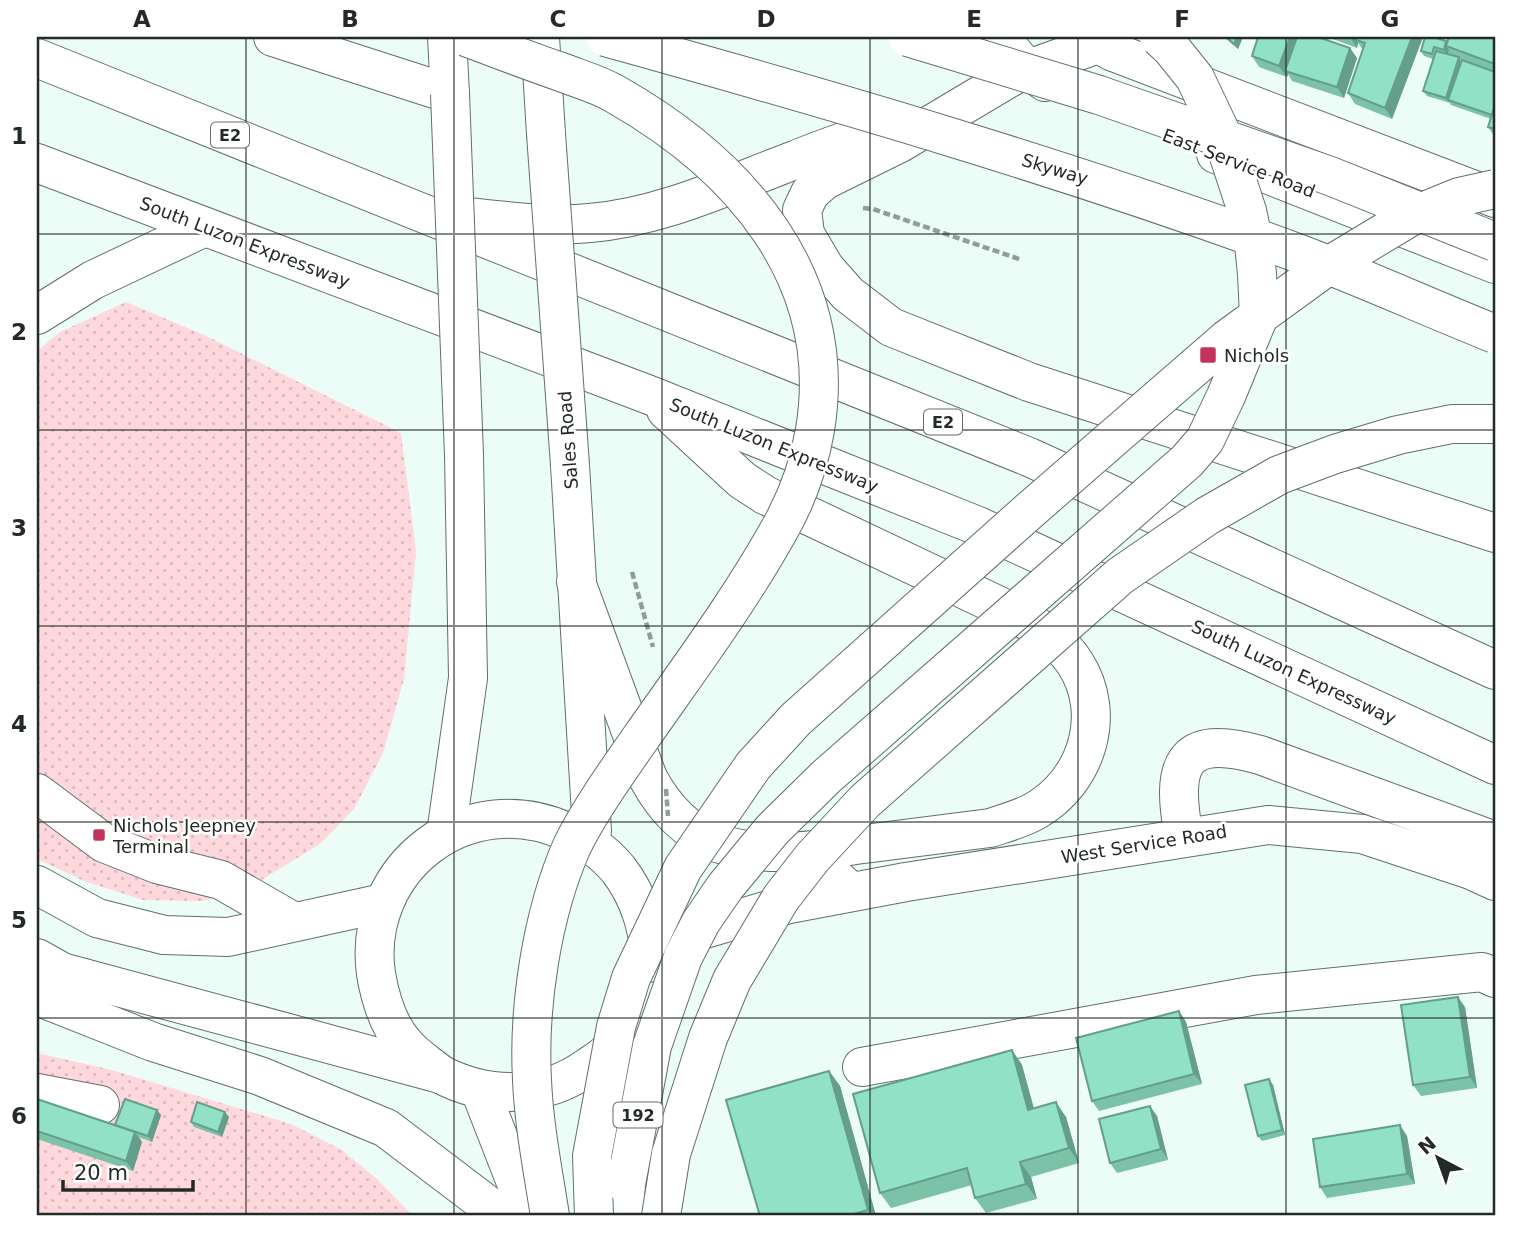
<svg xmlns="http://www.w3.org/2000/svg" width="1532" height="1253" font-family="'DejaVu Sans',sans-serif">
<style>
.grass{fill:url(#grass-dots)}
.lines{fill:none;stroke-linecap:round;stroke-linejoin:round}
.minor-casing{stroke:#607069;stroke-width:40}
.major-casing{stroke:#607069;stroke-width:40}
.highway-casing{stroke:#607069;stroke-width:40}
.path{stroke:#909d98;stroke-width:4.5;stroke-dasharray:7 3.5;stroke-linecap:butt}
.minor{stroke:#fff;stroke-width:38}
.major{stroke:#fff;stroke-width:38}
.highway{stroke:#fff;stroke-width:38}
.major-bridge-casing{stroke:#607069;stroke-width:40;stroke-linecap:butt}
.highway-bridge-casing{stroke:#607069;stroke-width:40;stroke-linecap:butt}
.path-bridge{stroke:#909d98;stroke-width:4.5;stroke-dasharray:7 3.5;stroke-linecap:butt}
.major-bridge{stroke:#fff;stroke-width:38}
.highway-bridge{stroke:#fff;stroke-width:38}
.wall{fill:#7cc2a9;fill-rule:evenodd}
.shaded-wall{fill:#659e8a}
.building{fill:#90e1c5;stroke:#659e8a;stroke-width:2}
.grid{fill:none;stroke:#232a28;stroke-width:2;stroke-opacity:0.55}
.poi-dot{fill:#c2345e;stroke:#fff;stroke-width:2.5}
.labels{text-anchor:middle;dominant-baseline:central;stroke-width:5;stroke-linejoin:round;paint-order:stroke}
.shield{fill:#fff;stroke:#656a68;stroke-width:2}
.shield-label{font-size:16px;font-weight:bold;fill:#232a28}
.street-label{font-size:18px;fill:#232a28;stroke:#fff}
.poi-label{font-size:18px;fill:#232a28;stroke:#fff;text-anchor:start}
.neatline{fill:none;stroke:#232a28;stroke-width:2.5}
.grid-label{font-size:23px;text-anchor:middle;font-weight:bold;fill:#232a28}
</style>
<defs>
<pattern id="grass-dots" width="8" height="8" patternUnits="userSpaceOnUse" patternTransform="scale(1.75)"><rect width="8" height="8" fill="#ffd8de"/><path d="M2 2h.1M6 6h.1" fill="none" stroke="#dababe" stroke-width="1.8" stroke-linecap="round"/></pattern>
</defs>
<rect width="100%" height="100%" fill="#ebfdf6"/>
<g class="grass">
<path d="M126,302L204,335L401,433L416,551L404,679L383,753L354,809L320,844L253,885L202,901L143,900L84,881L37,859V351L60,332Z"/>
<path d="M37,1053L112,1070L291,1124L342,1150L378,1180L413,1216H37Z"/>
</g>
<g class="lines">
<g class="minor-casing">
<g id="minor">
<path d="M37,793L104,843L157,864L221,880L294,922"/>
<path d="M862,1067L1256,995L1482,972L1495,978"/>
<path d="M37,1093L100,1105"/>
</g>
</g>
<g class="major-casing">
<g id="major">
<path d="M447,37L450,94"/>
<path d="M540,37L546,134"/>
<path d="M1000,37L1026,68L1045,82"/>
<path d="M1088,37L1111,51L1495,198"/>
<path d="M1216,154L1495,264"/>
<path d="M37,315L93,280L205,227"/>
<path d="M570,465L592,831"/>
<path d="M446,834L468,678L464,455"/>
<path d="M37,885L97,918L164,935L228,937L383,903"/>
<path d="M676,942L698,931L789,904L906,882L1268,825L1362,834L1471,870L1495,881"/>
<path d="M37,958L62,972L440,1074C488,1099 543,1099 588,1067C595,1062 604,1057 609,1051C615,1044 620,1036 625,1029"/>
<path d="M37,996L153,1042L260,1076L386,1128L502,1216"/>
<path d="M440,1074C428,1064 413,1055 404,1043C388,1025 380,997 376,974C361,867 468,786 567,832C587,841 603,851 618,869C637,893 652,932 648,963"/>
<path d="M480,1090L529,1216"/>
</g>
</g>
<g class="highway-casing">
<g id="highway">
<path d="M273,37L450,94"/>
<path d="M37,58L1029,457L1495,670"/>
<path d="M1026,68L900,143L825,180L810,193L802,210L805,234L825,268L848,294L891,327L1029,382L1495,533"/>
<path d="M1001,79L1098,44"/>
<path d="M37,163L652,396L978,526L1495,765"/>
<path d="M467,217C508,221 549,227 590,223C662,217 728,185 795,160C826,147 859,137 890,124"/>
<path d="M576,582L648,778C663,806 686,832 717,843C767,860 822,849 872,843C911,838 950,833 990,828C1005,823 1021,819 1035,811C1087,781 1108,714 1075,663C1060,640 1036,625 1012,612L765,495L742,480L666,410"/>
<path d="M1184,837C1171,767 1179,732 1260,755L1495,841"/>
<path d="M806,851L851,892"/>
<path d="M624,1216L626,1184"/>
</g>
</g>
<g class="path">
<path d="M863,208L873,209L1022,260"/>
<path d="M632,572L653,647"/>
</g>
<use href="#minor" class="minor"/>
<use href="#major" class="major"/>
<use href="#highway" class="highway"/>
<g class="major-bridge-casing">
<g id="major-bridge">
<path d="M450,94L464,455"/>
<path d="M546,134L570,465"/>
</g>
</g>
<g class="highway-bridge-casing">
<g id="highway-bridge">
<path d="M466,37C498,49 529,61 561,72C579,79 598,84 615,94C740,165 840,278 815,430C809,465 796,501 778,532C738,603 689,669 642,736C619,769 589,811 572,846C542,914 528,1006 532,1080C534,1126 543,1171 550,1216"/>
<path d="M605,37C839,102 1072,170 1300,254C1366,279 1430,308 1495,334"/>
<path d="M908,37L1099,95L1330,176L1495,242"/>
<path d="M626,1184L652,1046L683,957L701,922L725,887L772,830L827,776L1187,461L1205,440L1226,396L1259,316L1257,274L1254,244L1247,211L1222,135L1195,78L1171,48L1159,37"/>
<path d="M594,1216L592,1156L616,1027L631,978L683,868L753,766L796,719L1029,511L1227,339L1322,270L1410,217L1459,197L1495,189"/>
<path d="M661,1216L671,1154L708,1038L732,980L781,898L812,858L865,801L1120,576L1207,516L1279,475L1335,454L1398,435L1452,424H1495"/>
</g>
</g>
<path class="path-bridge" d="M666,789L668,816"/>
<use href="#major-bridge" class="major-bridge"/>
<use href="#highway-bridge" class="highway-bridge"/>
</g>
<g class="wall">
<path d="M1224,37H1243L1238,49Z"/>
<path d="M1327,37H1423L1392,119L1355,104L1348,93L1363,50L1358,43L1357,48Z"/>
<path d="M1495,37V137L1488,127L1491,119L1451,105L1450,103L1427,96L1423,91L1433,59L1424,56L1421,51L1446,41L1447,43ZM1460,59L1491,70L1461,61Z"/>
<path d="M1252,56L1357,58L1344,98L1292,81L1288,74L1287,77L1259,67Z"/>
<path d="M1465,1007L1477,1088L1421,1096L1413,1085Z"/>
<path d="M1179,1011L1186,1022L1202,1084L1099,1111L1092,1101Z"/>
<path d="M1012,1050L1022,1065L1034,1108L1066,1117L1079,1163L1031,1177L1037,1199L986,1213L975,1198L972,1185L891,1208L880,1193Z"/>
<path d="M829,1071L840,1086L876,1216H760Z"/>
<path d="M1273,1085L1285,1135L1262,1141L1258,1136Z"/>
<path d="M37,1099L115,1125L157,1110L161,1115L152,1142L139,1137L142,1142L133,1171L37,1139Z"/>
<path d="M1157,1116L1168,1160L1117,1173L1110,1163Z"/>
<path d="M229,1117L222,1137L194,1127L191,1122Z"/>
<path d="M1407,1136L1415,1184L1327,1198L1320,1187Z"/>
</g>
<g class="shaded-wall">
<path d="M1237,37H1243L1238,49L1234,44Z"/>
<path d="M1290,37H1301L1285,71L1288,74L1287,77L1279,66Z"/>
<path d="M1350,37H1361L1356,40L1358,43L1357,48Z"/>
<path d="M1412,37H1423L1392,119L1385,108Z"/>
<path d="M1446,41L1450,46H1446L1449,50L1447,55L1444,50Z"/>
<path d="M1350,48L1357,58L1344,98L1337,87Z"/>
<path d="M1459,57L1462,63L1448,100L1450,104L1446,98Z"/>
<path d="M1458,997L1465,1007L1477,1088L1470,1077Z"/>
<path d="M1179,1011L1186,1022L1202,1084L1194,1074Z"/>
<path d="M1012,1050L1022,1065L1038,1125L1028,1110Z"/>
<path d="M829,1071L840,1086L876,1216H873L868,1210Z"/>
<path d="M1269,1079L1273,1085L1285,1135L1282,1130Z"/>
<path d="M1056,1102L1066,1117L1079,1163L1069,1148Z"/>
<path d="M1150,1106L1157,1116L1168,1160L1161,1149Z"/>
<path d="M157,1110L161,1115L152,1142L148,1136Z"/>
<path d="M225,1112L229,1117L222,1137L218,1132Z"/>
<path d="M1400,1125L1407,1136L1415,1184L1407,1174Z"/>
<path d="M135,1132L142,1142L133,1171L126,1161Z"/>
<path d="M1020,1162L1031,1177L1037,1199L1026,1184Z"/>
</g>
<g class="building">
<path d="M1226,37H1237L1234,44Z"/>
<path d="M1258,37H1290L1279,66L1252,56Z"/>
<path d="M1297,37H1318L1350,48L1337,87L1285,71Z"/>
<path d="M1357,37H1412L1385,108L1348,93L1365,43L1356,40Z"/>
<path d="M1425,37H1433L1446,41L1444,50L1434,47L1432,54L1421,51Z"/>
<path d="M1449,37H1495V64L1446,46Z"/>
<path d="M1436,51L1459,57L1446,98L1423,91Z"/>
<path d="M1462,60L1495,72V106L1492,115L1448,100Z"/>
<path d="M1495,105V129L1488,127Z"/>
<path d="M1458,997L1470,1077L1413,1085L1401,1005Z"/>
<path d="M1179,1011L1194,1074L1092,1101L1076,1038Z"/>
<path d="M1012,1050L1028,1110L1056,1102L1069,1148L1020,1162L1026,1184L975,1198L967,1168L880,1193L853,1094Z"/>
<path d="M829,1071L868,1210L847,1216H760L726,1100Z"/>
<path d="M1269,1079L1282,1130L1258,1136L1245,1085Z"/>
<path d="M37,1099L135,1132L126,1161L37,1131Z"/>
<path d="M125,1099L157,1110L148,1136L115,1125Z"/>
<path d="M197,1102L225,1112L218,1132L191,1122Z"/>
<path d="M1150,1106L1161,1149L1110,1163L1099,1119Z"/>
<path d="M1400,1125L1407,1174L1320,1187L1313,1139Z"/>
</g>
<path class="grid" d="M246,37V1216M454,37V1216M662,37V1216M870,37V1216M1078,37V1216M1286,37V1216M37,234H1495M37,430H1495M37,626H1495M37,822H1495M37,1018H1495"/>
<g class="poi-dot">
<rect x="1199" y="346" width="18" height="18" rx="3.5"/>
<rect x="92" y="828" width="14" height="14" rx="3.5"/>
</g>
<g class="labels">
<g class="shield">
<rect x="211" y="122.5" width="38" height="25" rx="5"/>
<rect x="924" y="409.5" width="38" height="25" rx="5"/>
<rect x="613.5" y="1102.5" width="49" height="25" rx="5"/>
</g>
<g class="shield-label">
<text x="230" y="135">E2</text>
<text x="943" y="422">E2</text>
<text x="638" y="1115">192</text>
</g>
<g class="street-label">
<text transform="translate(1239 163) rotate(21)">East Service Road</text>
<text transform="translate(1055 169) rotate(17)">Skyway</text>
<text transform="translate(245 242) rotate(21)">South Luzon Expressway</text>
<text transform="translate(568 440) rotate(-94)">Sales Road</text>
<text transform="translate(774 445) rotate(22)">South Luzon Expressway</text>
<text transform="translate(1294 672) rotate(25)">South Luzon Expressway</text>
<text transform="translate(1144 844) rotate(-9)">West Service Road</text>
</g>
<g class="poi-label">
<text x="1224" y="355">Nichols</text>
<text x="113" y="825">Nichols Jeepney<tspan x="113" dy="21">Terminal</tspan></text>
</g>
</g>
<rect width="1532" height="1253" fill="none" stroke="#ffffff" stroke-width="77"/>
<g transform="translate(1438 1158) rotate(319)" stroke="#ffffff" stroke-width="5" paint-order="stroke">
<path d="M0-5L12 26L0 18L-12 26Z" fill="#232a28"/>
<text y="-10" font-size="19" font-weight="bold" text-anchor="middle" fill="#232a28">N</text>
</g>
<path d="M63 1180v10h130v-10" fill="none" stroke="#232a28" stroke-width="3.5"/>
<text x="74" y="1180" font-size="21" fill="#232a28" stroke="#ffffff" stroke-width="5" paint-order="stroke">20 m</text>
<rect x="38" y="38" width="1456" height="1176" class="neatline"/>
<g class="grid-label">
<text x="142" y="27">A</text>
<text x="350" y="27">B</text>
<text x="558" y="27">C</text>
<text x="766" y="27">D</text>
<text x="974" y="27">E</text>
<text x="1182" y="27">F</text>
<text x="1390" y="27">G</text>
<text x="19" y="144">1</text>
<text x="19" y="340">2</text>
<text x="19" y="536">3</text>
<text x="19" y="732">4</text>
<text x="19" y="928">5</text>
<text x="19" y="1124">6</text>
</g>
</svg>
